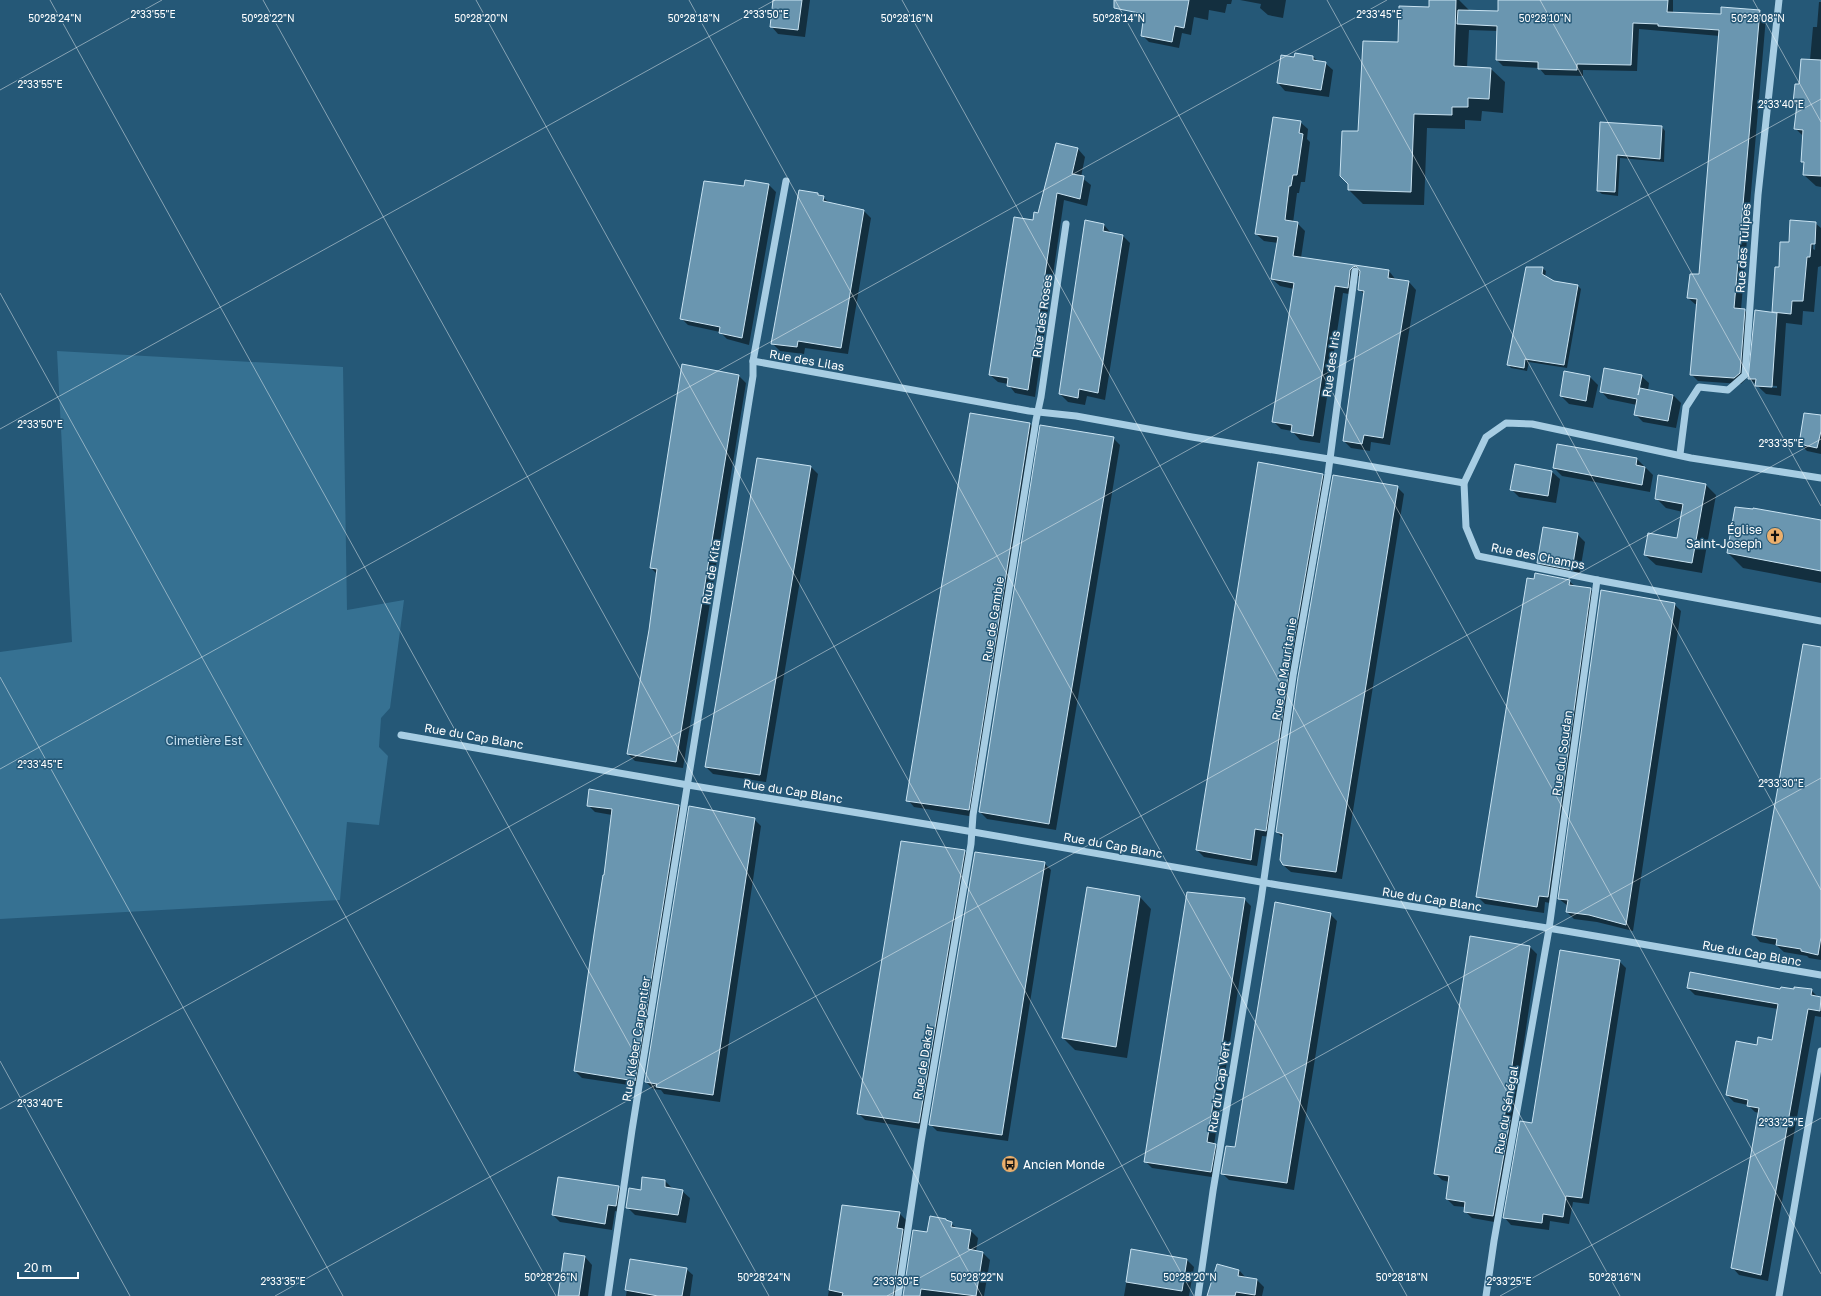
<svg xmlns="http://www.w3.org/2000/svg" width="1821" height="1296" font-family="'Golos Text',sans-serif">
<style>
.green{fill:#367192}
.shadow{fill:#0007;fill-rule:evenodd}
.building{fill:#6a96b0;stroke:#c9e3f2}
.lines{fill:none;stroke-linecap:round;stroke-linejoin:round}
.minor{stroke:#a7cde3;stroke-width:7}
.ticks{fill:none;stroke:#fff;stroke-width:1;stroke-opacity:0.45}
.labels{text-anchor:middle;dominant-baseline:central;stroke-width:3;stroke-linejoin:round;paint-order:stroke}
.street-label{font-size:12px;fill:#fff;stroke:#255877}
.poi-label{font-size:12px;fill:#fff;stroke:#255877;text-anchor:end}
.park-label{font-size:12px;fill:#c9e3f2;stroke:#255877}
.ticks-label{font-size:10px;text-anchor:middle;fill:#fff;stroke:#255877;stroke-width:3;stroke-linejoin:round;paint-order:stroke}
</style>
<rect width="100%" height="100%" fill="#255877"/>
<path class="green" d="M57,351L343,367L347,610L404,600L390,708L381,718L379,747L388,756L379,825L347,822L340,900L0,919V652L72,642Z"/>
<g class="shadow">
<path d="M774,0H810L805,37L778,34L771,26Z"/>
<path d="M1117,0H1232L1231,4H1227L1225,13L1209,10L1208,20L1194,17L1191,35L1182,33L1179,48L1149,42L1142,35L1145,19L1138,12Z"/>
<path d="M1240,0H1286L1283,18L1268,15L1260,8L1261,4Z"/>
<path d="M1430,0H1459L1470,11L1499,12V0H1673V14L1722,16L1759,11L1766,17L1741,310H1744L1751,316L1746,379L1741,384L1698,381L1691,374L1697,304H1695L1688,298L1700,275L1720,36L1639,29L1637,71L1583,70V76L1545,75L1539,68L1503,66L1497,60L1498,31L1469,30L1467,67L1491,69L1505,82L1503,113L1482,111L1481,121L1465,120V129L1427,128L1424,205L1363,204L1349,190L1359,132L1399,44L1430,9Z"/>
<path d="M1819,2H1821V187L1816,186L1804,175L1805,165L1802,161L1804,137L1796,129L1797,107L1794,103L1810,60L1813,27H1817Z"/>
<path d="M1296,54L1313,57L1318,61L1325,63L1333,70L1329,97L1285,91L1278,83L1295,58Z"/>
<path d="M1300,122L1308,129L1307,139L1310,142L1305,182H1301L1299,193H1297L1293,223H1297L1305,231L1301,258L1389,271L1396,280L1409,282L1416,290L1390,445L1371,442L1370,451L1351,448L1344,441L1365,295L1359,289L1361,275L1358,276L1355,295L1343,293L1320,443L1300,440L1292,431L1281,429L1273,421L1294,289L1280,286L1272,279L1278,243L1264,241L1256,234Z"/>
<path d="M1601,123L1662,127L1665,131L1664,162L1620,158L1618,196L1602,194L1598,191Z"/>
<path d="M1078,149L1085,157L1081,177L1091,185L1087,206L1064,200L1035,397L1015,393L1008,384L998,382L990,375L1034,221Z"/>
<path d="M746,181L769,185L776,192L749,345L727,339L720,332L688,325L681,318L745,187Z"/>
<path d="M818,194L830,203L864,211L871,218L848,354L805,348L804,354L780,351L773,344Z"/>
<path d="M1815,223L1821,228V266L1818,267L1814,312L1803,311L1802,325L1786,323L1781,396L1766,394L1749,378L1775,313L1773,312L1780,268L1790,243ZM1814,232H1816L1815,250L1813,249ZM1761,385L1777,386V388L1763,387Z"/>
<path d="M1104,225L1111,233L1122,235L1130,243L1105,400L1087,396L1085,405L1068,402L1060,394Z"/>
<path d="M1542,268L1546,271L1545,277L1554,282L1578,286L1581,289L1567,368L1529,362L1527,371L1511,368L1508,364Z"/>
<path d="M1565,373L1590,377L1598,385L1593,408L1569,404L1561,396Z"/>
<path d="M739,376L746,383L683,768L635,761L628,754L650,630L657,574L651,568Z"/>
<path d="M1641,376L1649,383L1648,391L1673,395L1681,403L1676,428L1643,422L1635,414L1637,405L1608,399L1601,391Z"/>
<path d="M970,414L1030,424L1037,431L975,817L914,807L908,800Z"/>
<path d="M1821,416V454L1807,451L1800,444Z"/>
<path d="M1113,438L1120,445L1056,830L987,819L980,812Z"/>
<path d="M1637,459L1653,475L1650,492L1562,476L1554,468Z"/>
<path d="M811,467L818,474L766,782L713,774L706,767Z"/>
<path d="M1552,472L1560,479L1556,503L1519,497L1511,489Z"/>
<path d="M1323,475L1330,482L1295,683L1273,837L1262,836L1257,866L1204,857L1197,850Z"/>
<path d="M1706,485L1716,495L1702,573L1656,565L1645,555L1678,539L1683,512L1666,508L1656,498Z"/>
<path d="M1397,487L1404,494L1342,879L1291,872L1283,865L1284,839L1277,832Z"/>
<path d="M1821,521V583L1743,568L1728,553Z"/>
<path d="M1577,534L1585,542L1579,577L1546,570L1538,562Z"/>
<path d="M1569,581L1576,587L1590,589L1597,597L1555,904L1545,902L1544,913L1485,904L1477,896Z"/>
<path d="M1674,604L1681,611L1633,931L1597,922L1574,919L1567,912L1568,906L1559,899Z"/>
<path d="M1821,648V960L1809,958L1807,956L1784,952L1776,945L1760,942L1753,934Z"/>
<path d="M588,805L679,806L686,813L642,1087L582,1078L575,1071L605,876L612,815L595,812Z"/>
<path d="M754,819L761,826L720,1102L664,1094L661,1090L653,1089L646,1082Z"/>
<path d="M964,851L971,858L926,1130L865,1120L858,1113Z"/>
<path d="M1044,863L1051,870L1008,1141L937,1131L930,1124Z"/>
<path d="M1140,897L1151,909L1127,1058L1075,1050L1063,1038Z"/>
<path d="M1244,899L1251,906L1214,1145L1222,1152L1218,1178L1152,1168L1145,1161Z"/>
<path d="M1330,914L1337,921L1294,1190L1229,1180L1222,1173L1235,1148Z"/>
<path d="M1530,947L1537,954L1512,1123L1500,1223L1472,1218L1465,1211V1207L1454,1206L1447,1199L1449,1182L1442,1180L1435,1173Z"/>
<path d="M1619,961L1626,968L1589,1204L1573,1202L1569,1224L1550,1221L1549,1230L1511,1225L1504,1217L1533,1124Z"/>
<path d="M1688,988L1811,990L1818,997L1821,998V1017L1815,1016L1768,1281L1739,1275L1732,1267L1759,1113L1755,1112L1748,1105L1734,1102L1727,1095L1758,1046L1773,1041L1778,1009L1695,995Z"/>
<path d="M665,1181L673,1189L682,1191L690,1198L686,1223L635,1215L627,1207L641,1191Z"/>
<path d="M618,1187L625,1194L623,1213L615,1211L612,1230L560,1222L553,1215Z"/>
<path d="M843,1206L899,1213L906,1220L901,1296H828Z"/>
<path d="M946,1220L958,1229L971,1231L978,1238L976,1252L983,1253L990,1260L984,1296H904L928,1234Z"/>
<path d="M1132,1250L1187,1260L1194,1267L1189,1296H1124Z"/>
<path d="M585,1257L592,1265L588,1296H559Z"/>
<path d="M631,1260L686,1269L693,1275L690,1296H626Z"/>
<path d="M1239,1270L1246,1278L1257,1280L1264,1287L1262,1296H1208Z"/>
</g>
<g class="building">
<path d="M773,0H802L798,30L770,27Z"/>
<path d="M1114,0H1189L1184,28L1175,26L1172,42L1141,36L1144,14L1114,8Z"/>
<path d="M1429,0H1456L1454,66L1491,68L1489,99L1468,98V107H1452V115L1414,114L1411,192L1348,190V184L1340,176L1342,131H1358L1363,41L1398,42L1399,6L1429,7Z"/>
<path d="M1498,0H1668L1667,12L1721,14V7L1760,10L1734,308L1745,309L1740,373L1734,378L1690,375L1697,299L1687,298L1690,274H1699L1719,30L1658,26V24L1633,23L1631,65L1577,64V70L1538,69V62L1496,60L1497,26L1457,24L1458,10L1498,11Z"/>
<path d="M1295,53L1313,56V60L1326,62L1321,90L1277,83L1281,55L1294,57Z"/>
<path d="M1801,59L1821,60V176L1803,175L1804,162H1801L1803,130L1794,129L1797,104L1793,103L1795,84H1799Z"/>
<path d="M1273,117L1301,121L1299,133L1303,134L1297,175H1293L1291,186H1289L1285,220L1298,222L1293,256L1389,270L1388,278L1409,281L1383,438L1364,435L1362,444L1343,441L1364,291L1358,290L1360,271L1356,266L1353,267L1350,270L1348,288L1335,286L1313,436L1291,432L1292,425L1272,422L1294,283L1271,279L1278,237L1255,234Z"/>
<path d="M1600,122L1662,126L1660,159L1617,155L1615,192L1597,191Z"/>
<path d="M1056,143L1078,148L1072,174L1084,176L1080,199L1057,193L1028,390L1007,386L1008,378L989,375L1014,217L1033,220L1034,212L1038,213Z"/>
<path d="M745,180L769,184L742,338L719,333L720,327L680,319L704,181L744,186Z"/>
<path d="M799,190L818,193V195L824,196L823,201L864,210L841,348L798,341L797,347L771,344Z"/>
<path d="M1085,220L1104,224L1103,231L1123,235L1098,393L1079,389L1078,398L1059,394Z"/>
<path d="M1790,220L1816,222L1815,244H1811L1810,257H1807L1803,301H1792L1791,314L1772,312L1775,267H1779L1780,242H1789Z"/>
<path d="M1526,267H1543L1542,274L1554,281L1578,285L1564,365L1525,359L1524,368L1507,365Z"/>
<path d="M1755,310L1777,313L1772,387L1755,386L1756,379H1748Z"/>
<path d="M682,364L739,375L676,762L627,754L649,630L657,569L650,568Z"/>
<path d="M1604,368L1642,375L1638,395L1640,388L1673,395L1668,421L1634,415L1637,399L1600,392Z"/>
<path d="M1564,371L1590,376L1586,401L1560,396Z"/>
<path d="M970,413L1030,423L969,810L906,801Z"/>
<path d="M1804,413L1821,415V431L1817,448L1799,444Z"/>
<path d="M1040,425L1114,437L1049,824L979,812Z"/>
<path d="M1557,444L1637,458L1636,465L1645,467L1642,485L1553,468Z"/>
<path d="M757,458L811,466L760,775L705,767Z"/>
<path d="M1258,462L1323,474L1288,675L1266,831L1255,829L1251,860L1196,850Z"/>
<path d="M1515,464L1552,471L1548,496L1510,490Z"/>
<path d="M1333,475L1398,486L1336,872L1283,865L1280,860L1283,834L1276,832L1298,677Z"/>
<path d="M1658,475L1706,484L1692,563L1644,555L1648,533L1677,538L1683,504L1655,499Z"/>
<path d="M1735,507L1753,509V508L1821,520V571L1727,553Z"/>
<path d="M1543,527L1578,533L1572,570L1537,563Z"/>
<path d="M1535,573L1570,580L1569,585L1591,588L1548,897L1539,896L1537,907L1476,897L1527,578L1534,579Z"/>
<path d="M1601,590L1675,603L1626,925L1589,915L1566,912L1568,900L1558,899Z"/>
<path d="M1803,644L1821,647V937L1818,955L1801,951V949L1776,945L1777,939L1752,935Z"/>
<path d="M589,789L679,805L635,1081L574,1071L594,934L603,875H604L612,809L587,806Z"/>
<path d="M689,806L755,818L713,1095L656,1087L657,1084L645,1082Z"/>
<path d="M901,841L965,850L919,1123L857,1114Z"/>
<path d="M975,852L1045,862L1002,1135L929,1125Z"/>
<path d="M1087,887L1140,896L1116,1047L1062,1038Z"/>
<path d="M1187,892L1245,898L1207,1142L1216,1144L1211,1172L1144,1162Z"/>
<path d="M1275,902L1331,913L1287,1183L1221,1174L1226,1146L1235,1147Z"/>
<path d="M1470,936L1530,946L1504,1119L1510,1120L1493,1216L1464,1212L1465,1202L1446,1199L1449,1176L1434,1174Z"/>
<path d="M1560,950L1620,960L1582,1198L1566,1196L1563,1217L1543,1214L1542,1223L1503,1218L1520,1121L1532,1123Z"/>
<path d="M1690,972L1780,989L1781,987L1794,989V987L1812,989L1811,995L1821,997L1820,1011L1808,1009L1761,1275L1731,1268L1759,1108L1747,1106L1748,1100L1726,1095L1736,1041L1757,1045L1758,1037L1772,1040L1778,1004L1687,988Z"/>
<path d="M558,1177L619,1186L616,1206L608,1205L605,1224L552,1215Z"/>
<path d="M642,1177L665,1180V1187L683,1190L678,1215L626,1208L629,1188L641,1190Z"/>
<path d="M842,1205L900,1212L897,1228L903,1229L893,1296H842L843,1293L829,1290Z"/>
<path d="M930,1216L946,1219V1220L952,1222L951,1227L971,1230L968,1249L983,1252L976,1296L921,1289L920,1296H903L913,1230L927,1232Z"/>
<path d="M1131,1249L1187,1259L1182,1291L1126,1282Z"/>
<path d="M564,1253L585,1256L579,1296H558Z"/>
<path d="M630,1259L687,1268L682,1296H658L625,1290Z"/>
<path d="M1217,1264L1239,1270L1238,1276L1257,1279L1255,1295L1236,1292L1235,1296H1207Z"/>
</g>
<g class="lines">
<g class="minor">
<path d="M753,361L1029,411L1076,416L1192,437L1329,459L1464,483"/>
<path d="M1680,454L1686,407L1699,387L1728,390L1745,375L1758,195L1779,0"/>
<path d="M1821,478L1691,458L1532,424L1506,423L1486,437L1464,483L1466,527L1478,556L1597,580L1821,621"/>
<path d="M401,735L688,785L956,829L1278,885L1566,931L1821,975"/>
<path d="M608,1296L632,1130L753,376V361L786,181"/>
<path d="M898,1296L921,1142L971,844L973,815L1036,420L1041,397L1066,224"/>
<path d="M1198,1296L1213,1191L1261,900L1293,676L1328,474L1355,271"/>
<path d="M1486,1296L1494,1241L1549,929L1597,580"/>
<path d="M1779,1296L1821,1051"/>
</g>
</g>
<path class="ticks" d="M50,0L769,1296M263,0L982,1296M476,0L1194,1296M689,0L1407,1296M902,0L1620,1296M1115,0L1821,1274M1327,0L1821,890M1540,0L1821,506M1753,0L1821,122M0,90L162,0M0,293L556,1296M0,429L775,0M0,677L343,1296M0,769L1387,0M0,1061L130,1296M0,1109L1821,99M275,1296L1821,439M887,1296L1821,778M1500,1296L1821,1118"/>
<defs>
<g id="church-disc" transform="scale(0.9)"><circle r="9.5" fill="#ebaf6c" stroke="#255877"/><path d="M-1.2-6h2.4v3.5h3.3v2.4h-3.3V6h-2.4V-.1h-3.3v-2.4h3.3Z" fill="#111"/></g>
<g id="bus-disc" transform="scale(0.9)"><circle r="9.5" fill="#ebaf6c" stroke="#255877"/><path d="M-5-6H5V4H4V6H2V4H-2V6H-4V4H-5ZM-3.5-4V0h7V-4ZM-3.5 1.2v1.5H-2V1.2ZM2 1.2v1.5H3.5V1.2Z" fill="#111"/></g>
</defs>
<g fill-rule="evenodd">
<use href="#church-disc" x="1775" y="536"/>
<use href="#bus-disc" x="1010" y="1164"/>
</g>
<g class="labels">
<g class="street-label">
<text transform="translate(1743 248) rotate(-86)">Rue des Tulipes</text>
<text transform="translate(1042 316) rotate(-82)">Rue des Roses</text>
<text transform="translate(807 360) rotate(10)">Rue des Lilas</text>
<text transform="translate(1331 364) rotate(-82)">Rue des Iris</text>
<text transform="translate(1538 556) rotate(11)">Rue des Champs</text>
<text transform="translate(711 572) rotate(-81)">Rue de Kita</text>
<text transform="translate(993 619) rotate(-81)">Rue de Gambie</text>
<text transform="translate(1284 669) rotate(-81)">Rue de Mauritanie</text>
<text transform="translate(474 736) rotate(10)">Rue du Cap Blanc</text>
<text transform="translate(1562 753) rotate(-82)">Rue du Soudan</text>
<text transform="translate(793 791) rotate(9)">Rue du Cap Blanc</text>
<text transform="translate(1113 845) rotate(10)">Rue du Cap Blanc</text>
<text transform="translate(1432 899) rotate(9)">Rue du Cap Blanc</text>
<text transform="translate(1752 953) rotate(10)">Rue du Cap Blanc</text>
<text transform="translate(636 1039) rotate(-81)">Rue Kléber Carpentier</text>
<text transform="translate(923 1062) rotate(-81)">Rue de Dakar</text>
<text transform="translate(1219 1087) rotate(-81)">Rue du Cap Vert</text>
<text transform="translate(1506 1110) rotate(-80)">Rue du Sénégal</text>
</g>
<g class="poi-label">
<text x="1762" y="529">Église<tspan x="1762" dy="14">Saint-Joseph</tspan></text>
<text x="1023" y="1164" text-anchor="start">Ancien Monde</text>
</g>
<g class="park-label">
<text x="204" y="740">Cimetière Est</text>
</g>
</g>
<g class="ticks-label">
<text x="153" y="18">2°33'55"E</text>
<text x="766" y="18">2°33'50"E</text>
<text x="1379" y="18">2°33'45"E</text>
<text x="55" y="22">50°28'24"N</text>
<text x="268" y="22">50°28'22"N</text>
<text x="481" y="22">50°28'20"N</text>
<text x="694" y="22">50°28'18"N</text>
<text x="907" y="22">50°28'16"N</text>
<text x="1119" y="22">50°28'14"N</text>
<text x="1545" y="22">50°28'10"N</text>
<text x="1758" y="22">50°28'08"N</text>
<text x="40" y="88">2°33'55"E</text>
<text x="1781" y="108">2°33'40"E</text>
<text x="40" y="428">2°33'50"E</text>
<text x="1781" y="447">2°33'35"E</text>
<text x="40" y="768">2°33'45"E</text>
<text x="1781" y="787">2°33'30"E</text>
<text x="40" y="1107">2°33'40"E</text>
<text x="1781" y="1126">2°33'25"E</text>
<text x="551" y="1281">50°28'26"N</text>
<text x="764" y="1281">50°28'24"N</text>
<text x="977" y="1281">50°28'22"N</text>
<text x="1190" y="1281">50°28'20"N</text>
<text x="1402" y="1281">50°28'18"N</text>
<text x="1615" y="1281">50°28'16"N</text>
<text x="283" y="1285">2°33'35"E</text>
<text x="896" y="1285">2°33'30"E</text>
<text x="1509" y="1285">2°33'25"E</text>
</g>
<path d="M18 1272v6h60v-6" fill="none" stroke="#ffffff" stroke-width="2"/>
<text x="24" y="1272" font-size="12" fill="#ffffff" stroke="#255877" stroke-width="3" paint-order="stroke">20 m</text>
</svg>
